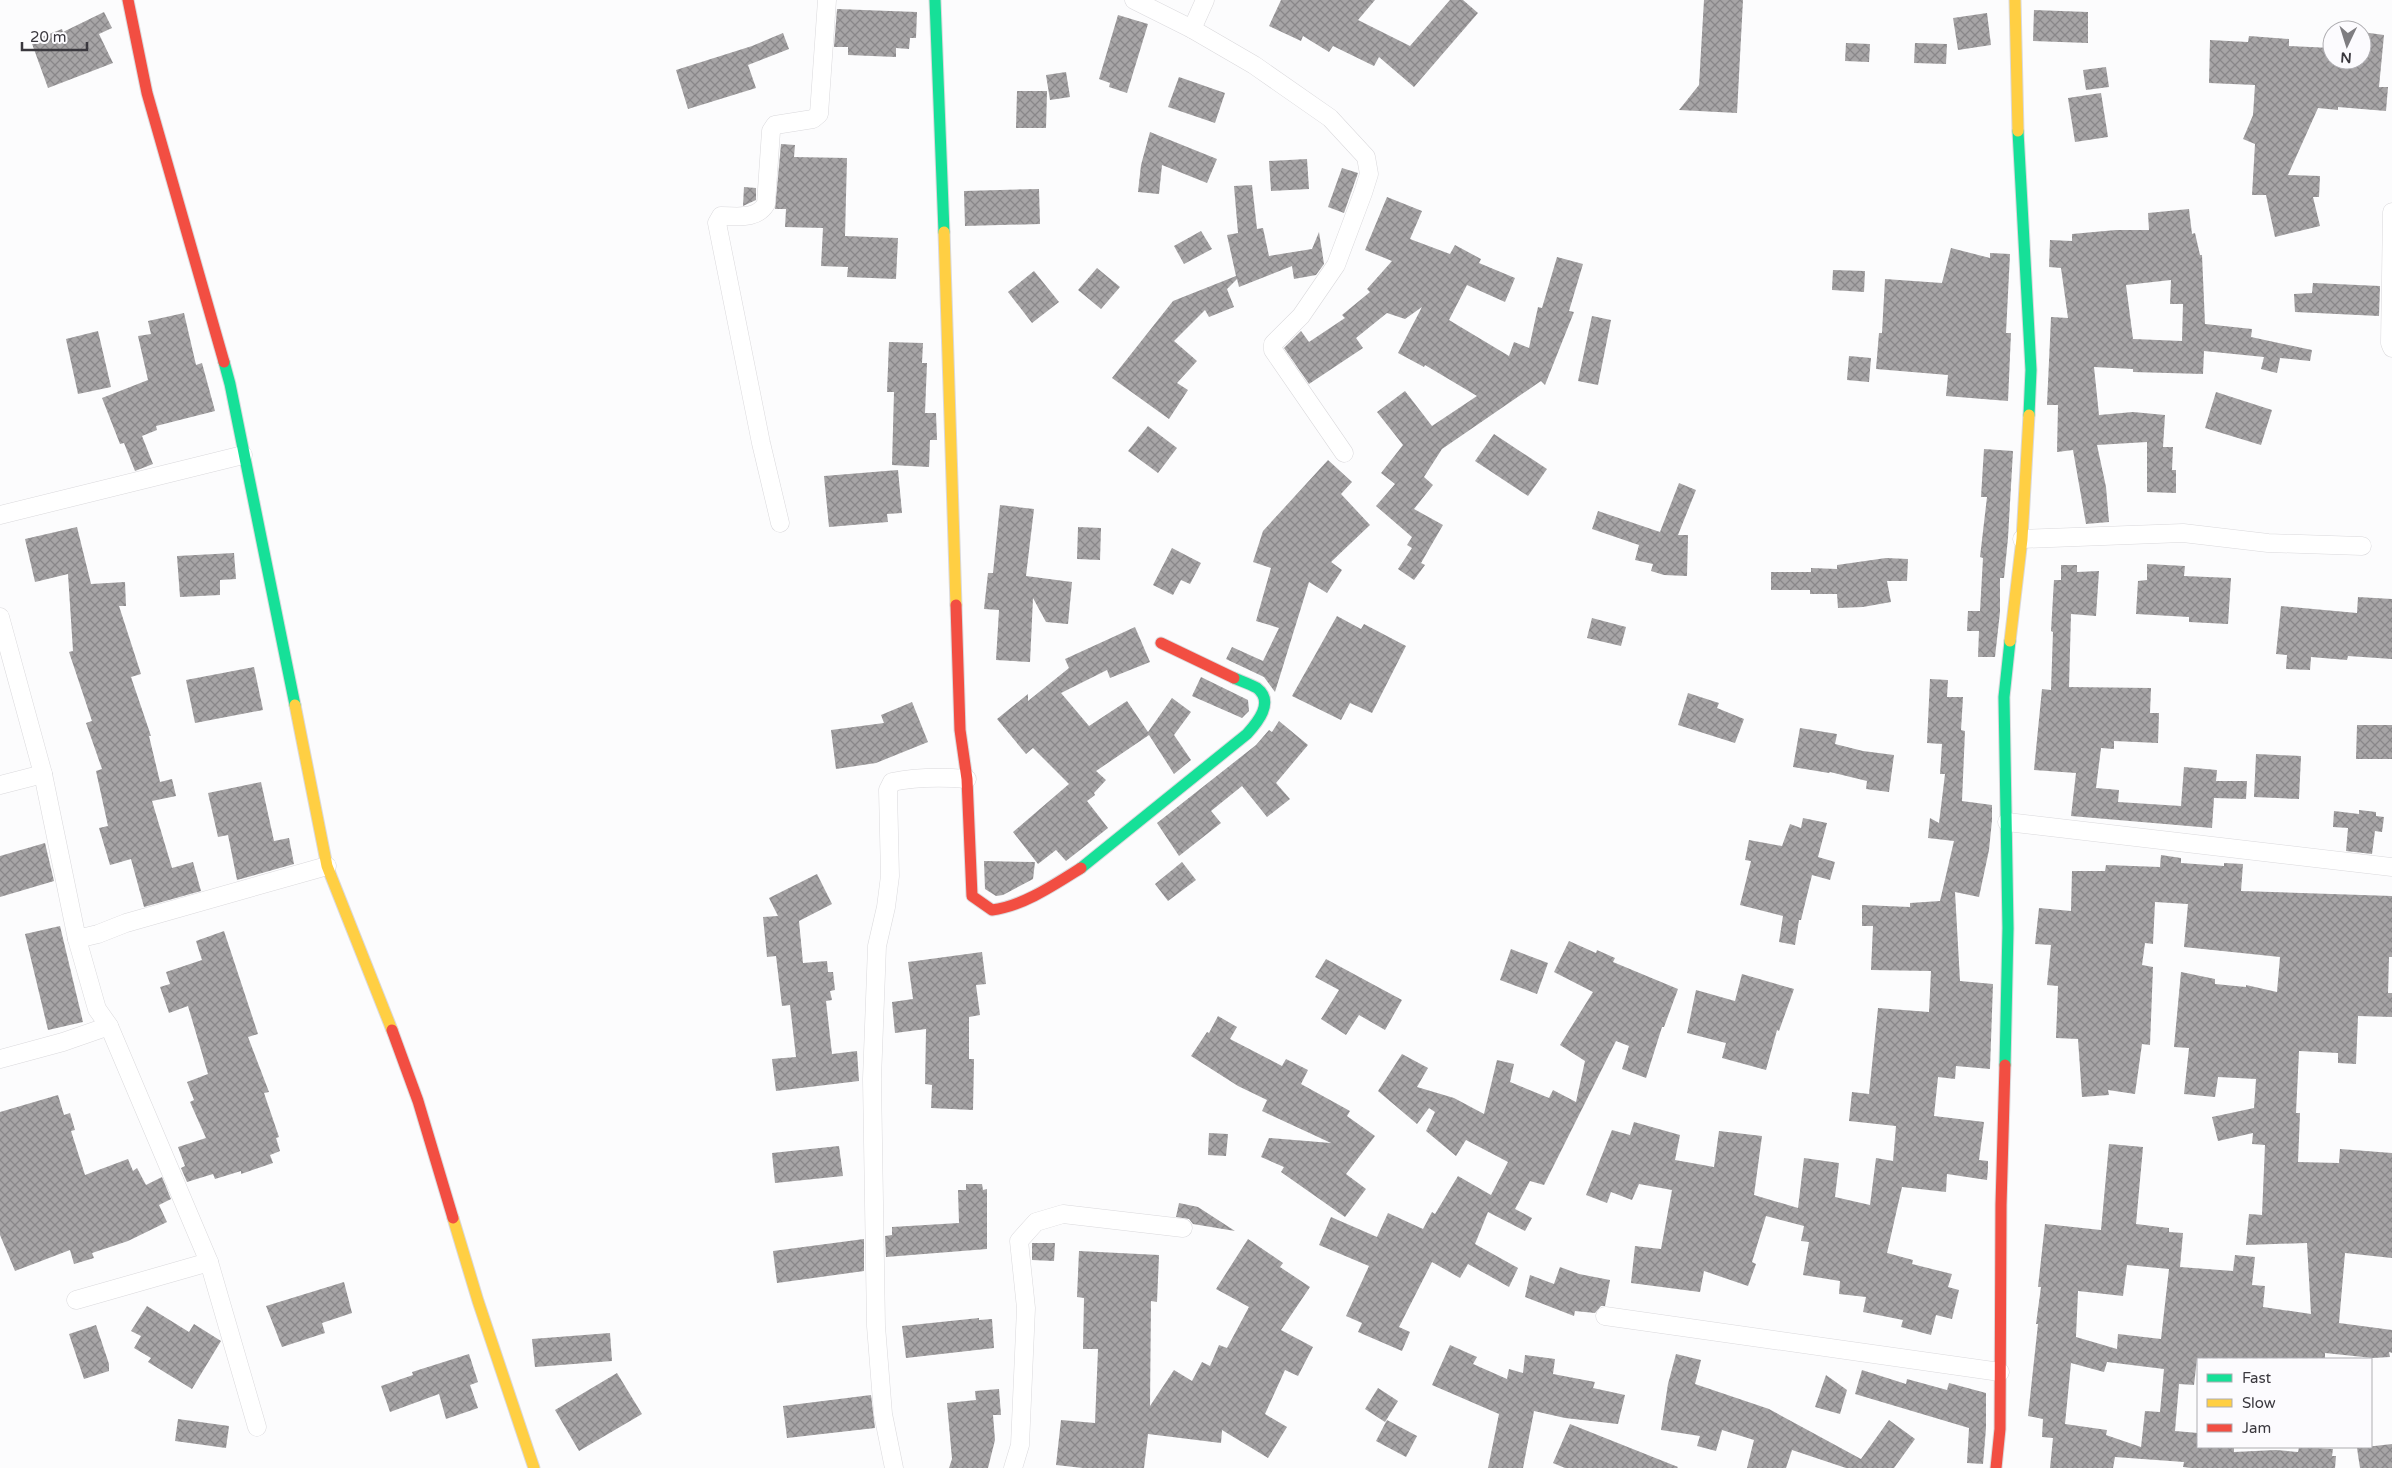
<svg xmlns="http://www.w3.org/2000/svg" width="2392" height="1468" font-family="'Varela Round',sans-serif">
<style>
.building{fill:url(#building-cross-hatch);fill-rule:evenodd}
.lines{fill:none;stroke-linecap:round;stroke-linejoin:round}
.street-casing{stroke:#dad9dc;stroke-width:19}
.fast-casing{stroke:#dad9dc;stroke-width:13}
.slow-casing{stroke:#dad9dc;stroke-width:13}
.jam-casing{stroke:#dad9dc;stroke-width:13}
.street{stroke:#fff;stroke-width:18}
.fast{stroke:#16e098;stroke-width:11}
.slow{stroke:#ffcf43;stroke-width:11}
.jam{stroke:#f24e42;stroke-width:11}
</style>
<defs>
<pattern id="building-cross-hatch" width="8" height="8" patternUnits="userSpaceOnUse" patternTransform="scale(1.25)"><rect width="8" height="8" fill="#a7a5a6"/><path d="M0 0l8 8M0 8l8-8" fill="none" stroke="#898789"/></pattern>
</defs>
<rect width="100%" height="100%" fill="#fcfcfd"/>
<g class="building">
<path d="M1281,0H1375L1358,20L1410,46L1450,0H1463L1478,13L1414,87L1379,57L1374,66L1333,46L1329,52L1303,36L1301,41L1269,26Z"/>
<path d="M1704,0H1743L1737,113L1679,110L1699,85Z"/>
<path d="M837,9L917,12L916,38H910L909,49L896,48V57L848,55V47H834Z"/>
<path d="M2034,10L2088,12V43L2033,41Z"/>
<path d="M104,12L112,28L99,34L113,63L48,88L31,41L62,29L63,32Z"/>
<path d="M1987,13L1991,45L1958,50L1953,18Z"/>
<path d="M1118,15L1148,24L1127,93L1109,87L1110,83L1099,79Z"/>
<path d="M2362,32L2384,35L2379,87H2388L2386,111L2338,107V110L2318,108L2288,175L2320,176L2319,197H2313L2320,226L2275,237L2266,195H2252L2255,144L2243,139L2253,115L2255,85L2209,83L2210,40L2248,42L2249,36L2289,39V46L2332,48V60H2362Z"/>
<path d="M783,33L789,49L748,65L756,88L688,109L676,70L752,46Z"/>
<path d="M1846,43L1870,44L1869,62L1845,61Z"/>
<path d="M1915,43L1947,44L1946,64L1914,63Z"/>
<path d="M2106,67L2109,87L2086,90L2083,70Z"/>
<path d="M1066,72L1070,97L1050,100L1046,75Z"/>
<path d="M1179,77L1225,93L1215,123L1168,107Z"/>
<path d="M1017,91H1047L1046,128H1016Z"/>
<path d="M2101,93L2108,137L2075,142L2068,98Z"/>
<path d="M1150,132L1217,159L1207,183L1162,165L1159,194L1138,192L1141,165Z"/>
<path d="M781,144L795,145L794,157L847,158L845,236L898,238L896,279L847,277L848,267L821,266L823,228L785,227L786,209H775Z"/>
<path d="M1307,159L1309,189L1271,191L1269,161Z"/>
<path d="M1342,168L1358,173L1344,213L1328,207Z"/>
<path d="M1252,185L1257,229L1263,228L1269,256L1312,249L1319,232L1324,264L1316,275L1294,279L1292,266L1239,287L1237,279L1227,289L1234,307L1209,317L1205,310L1174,341L1197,361L1177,383L1188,390L1169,419L1112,378L1173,301L1236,276L1227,235L1238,233L1234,186Z"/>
<path d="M744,187L756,188V200L743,206Z"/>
<path d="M1039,189L1040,224L965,226L964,191Z"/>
<path d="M1387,197L1422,211L1410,239L1450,254L1455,245L1481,259L1479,263L1515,278L1505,302L1467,285L1449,320L1509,356L1514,342L1529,348L1538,307L1542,308L1557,257L1583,264L1569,311L1574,312L1545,385L1541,381L1442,449L1424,477L1433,485L1414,509L1443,525L1421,563L1425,565L1414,580L1398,569L1412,548L1407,545L1412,537L1376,506L1395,484L1381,473L1403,445L1377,412L1405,391L1432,426L1477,396L1425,365L1424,367L1398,353L1422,307L1405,319L1387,313L1356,338L1363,348L1309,384L1284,348L1301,331L1309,342L1345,318L1342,315L1370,292L1367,289L1392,261L1365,250Z"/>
<path d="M2189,209L2192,234L2195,233L2200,255H2202L2205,324L2252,329L2251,337L2312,350L2310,361L2280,358L2277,373L2261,369L2264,357L2204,351L2203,374L2133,372V369L2094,367L2099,415L2133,412L2165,415L2163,447H2173L2172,470H2176V493L2147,492V442L2097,445L2106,487L2109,522L2086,524L2073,450L2057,452L2058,405H2047L2051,317L2068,318L2061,268L2049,267L2050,240L2072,241V234L2116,230H2149L2148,213ZM2171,280L2170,304H2183L2182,341L2133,339L2126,285Z"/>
<path d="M1201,231L1212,249L1184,264L1174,246Z"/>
<path d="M1951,248L1990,258V253L2010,254L2006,333H2011L2008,401L1946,396L1948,375L1876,369L1879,333H1882L1885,279L1942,283Z"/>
<path d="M1097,268L1120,287L1101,309L1078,290Z"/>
<path d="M1833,270L1865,271L1864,292L1832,290Z"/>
<path d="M1034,271L1059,302L1032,323L1008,292Z"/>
<path d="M2313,283L2380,286L2379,316L2295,312L2294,294L2312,293Z"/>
<path d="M184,313L196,365L202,363L215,411L156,426L157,430L142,436L153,464L135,471L124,443L120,444L102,398L148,380L138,336L151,334L148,321Z"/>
<path d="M1592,316L1611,320L1598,385L1578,381Z"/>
<path d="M98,331L111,387L78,394L66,339Z"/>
<path d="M889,342L923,343L922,363H927L925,413H936L937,440H930L929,467L892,465L894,392H887Z"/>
<path d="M1849,356L1871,358L1869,382L1847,380Z"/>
<path d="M2216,392L2272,410L2261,445L2205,428Z"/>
<path d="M1148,426L1177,448L1158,473L1128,451Z"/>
<path d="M1494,434L1547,469L1528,496L1475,461Z"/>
<path d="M1984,449L2013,451L2008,538L2004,578H2000V612L1995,657H1978L1979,631H1967L1968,611H1980L1983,558L1980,557L1987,497H1981Z"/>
<path d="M1328,460L1352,482L1341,494L1370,525L1331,562L1342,570L1327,593L1309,582L1275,692L1264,677L1226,659L1232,647L1263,661L1279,628L1256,621L1271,568L1253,562L1263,531Z"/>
<path d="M898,470L902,513L887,514L888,522L829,527L824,476Z"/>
<path d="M1679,483L1696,490L1678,535H1688L1687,576L1664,575L1651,571L1653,564L1635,560L1639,545L1592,529L1598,511L1660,532Z"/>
<path d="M1000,505L1034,509L1026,576L1072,582L1068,624L1046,622L1033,598L1030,662L996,660L999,610L984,609L988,573H993Z"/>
<path d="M77,527L91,584L125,582L126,606H119L141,674L131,677L151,736H149L160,782L172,779L176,796L152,801L172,868L193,862L201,891L144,907L131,859L110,865L99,828L108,826L96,771L102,769L86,723L92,721L69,652L73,651L68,574L35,582L25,539Z"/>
<path d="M1078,527L1101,528L1100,560L1077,559Z"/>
<path d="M1172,548L1201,563L1190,584L1181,580L1173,595L1153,585Z"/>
<path d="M234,553L236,579L220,580V595L180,597L177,556Z"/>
<path d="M1886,558L1908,559L1907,581H1887L1891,602L1863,607L1838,608L1837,594H1810V590H1771V572H1811V568L1837,569V565Z"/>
<path d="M2147,564L2185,566L2184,576L2231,578L2228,624L2189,622V617L2136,614L2138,581L2147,580Z"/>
<path d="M2061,565H2077V572L2099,571L2096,616L2071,614L2069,687L2151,688L2150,713H2159L2158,743L2114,741V749L2101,748L2096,788L2119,790L2118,802L2181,806L2184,767L2217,770L2216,781H2247L2246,799L2214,798L2212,828L2071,816L2076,773L2034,770L2042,689L2051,690L2053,632L2051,631L2054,580H2061Z"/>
<path d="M2358,597L2392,599V659L2348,656L2347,660L2311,657L2310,670L2286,669L2287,655L2276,654L2281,606L2357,613Z"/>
<path d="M1337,616L1361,629L1364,624L1406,646L1372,713L1350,703L1341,720L1292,696Z"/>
<path d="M1592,618L1626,627L1621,646L1587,638Z"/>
<path d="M1135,627L1150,662L1110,678L1107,670L1061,693L1089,726L1127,701L1148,732L1172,698L1191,712L1174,735L1191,760L1174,774L1149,735L1096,771L1106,780L1094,793L1095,795L1087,801L1108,828L1066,861L1056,850L1038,864L1013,832L1069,784L1033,748L1026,754L997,719L1028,694V701L1069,668L1065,659Z"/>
<path d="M254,667L263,710L195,723L186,680Z"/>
<path d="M1201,677L1248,700L1249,711L1242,718L1192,696Z"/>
<path d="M1930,679L1948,680L1947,697H1963L1961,730L1965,731L1962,801L1992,805V820L1989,850L1979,897L1955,892L1960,981L1993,984L1990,1069L1956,1066L1955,1079L1938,1077L1934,1116L1984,1122L1979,1160L1988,1161V1169L1987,1180L1947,1174L1946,1192L1902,1187L1887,1253L1913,1260L1912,1264L1952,1274L1948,1287L1959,1290L1952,1319L1936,1315L1931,1335L1901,1327L1903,1320L1863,1312L1866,1297L1839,1294L1840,1281L1803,1275L1809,1242L1801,1241L1804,1226L1766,1216L1752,1262L1756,1264L1748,1286L1704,1271L1700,1292L1631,1283L1635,1246L1661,1249L1672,1190L1639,1184L1632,1200L1611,1192L1607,1203L1586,1195L1612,1130L1630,1135L1634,1122L1680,1135L1675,1160L1714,1167L1719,1131L1762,1136L1754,1195L1798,1208L1804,1158L1839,1163L1835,1197L1870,1205L1876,1158L1893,1161L1896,1126L1849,1121L1852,1092L1869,1094L1878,1008L1929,1012L1931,971L1871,970L1873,926H1862V905L1910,907V903L1940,901L1954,841L1928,838L1930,818L1939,823L1945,774H1940L1942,744L1927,743Z"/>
<path d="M1688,693L1719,703L1717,708L1744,719L1735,743L1678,725Z"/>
<path d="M912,702L928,742L876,763L836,769L831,730L884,723L881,715Z"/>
<path d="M1279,721L1308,745L1276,783L1290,799L1267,817L1242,786L1211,811L1221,823L1179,856L1157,823L1256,745L1269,730L1272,732Z"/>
<path d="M2357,725H2392V759H2356Z"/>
<path d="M1800,728L1837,734L1835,744L1863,751L1894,755L1889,792L1866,789L1867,781L1830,772L1829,773L1793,767Z"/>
<path d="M2256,754L2301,756L2299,799L2254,797Z"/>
<path d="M261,782L274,841L289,838L294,864L237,880L228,835L218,837L208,793Z"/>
<path d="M2359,810L2376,812V816L2384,817L2382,832L2375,831L2372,854L2346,851L2348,828L2333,827L2334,811L2359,814Z"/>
<path d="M1803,818L1827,823L1818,857L1835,862L1830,880L1812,875L1801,920H1799L1795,945L1779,942L1783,916L1740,905L1751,861L1745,860L1749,840L1782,846L1790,824L1801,828Z"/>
<path d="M45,843L54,881L0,897V856Z"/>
<path d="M2161,855L2181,858V863L2224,866V863L2243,864L2241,891L2392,896V957H2389L2388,993H2392V1017L2358,1016L2356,1064L2338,1063V1053L2299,1051L2296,1113H2300L2298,1162L2339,1163L2340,1149L2392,1153V1258L2345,1253L2339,1323L2392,1330V1353L2389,1352L2390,1357L2373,1358L2325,1353V1359H2197L2194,1385L2179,1384L2175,1431L2198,1433V1447H2234V1452L2276,1450L2298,1452L2299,1447L2333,1449L2332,1456H2336L2335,1468H2191L2183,1467L2184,1462L2115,1457L2113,1468H2050L2053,1438L2042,1437L2043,1419L2028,1416L2038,1324H2036L2041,1287H2038L2045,1224L2101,1230L2109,1144L2143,1147L2136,1224L2169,1228V1232L2183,1233L2180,1267L2233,1271L2235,1255L2255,1257L2252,1285L2265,1286L2263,1307L2311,1314L2307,1243L2246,1245L2249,1214L2262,1215L2265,1145L2252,1144L2253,1133L2218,1141L2212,1117L2254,1108L2256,1079L2218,1077L2215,1097L2184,1094L2189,1048L2174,1047L2181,972L2215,979V984L2246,987V985L2277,992L2280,957L2184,947L2188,904L2155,902L2153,944L2145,943L2142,965L2153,967L2150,1045L2142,1044L2135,1094L2108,1090L2109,1095L2082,1097L2078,1039L2056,1038L2058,986L2047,985L2051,945L2035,944L2039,908L2071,911L2072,871H2105L2106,865L2160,867ZM2127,1265L2169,1269L2161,1339L2118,1334L2117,1349L2076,1337L2078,1291L2123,1296ZM2107,1362L2164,1369L2160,1412L2145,1411L2141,1447L2106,1435L2107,1430L2065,1424L2071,1363L2104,1372Z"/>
<path d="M984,861L1035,862L1033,879L1003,895L996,896L985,889Z"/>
<path d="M1182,862L1196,880L1168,901L1155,884Z"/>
<path d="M817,874L832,904L799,921L803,963L827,961L828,972H833L835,990L830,991L832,1000L826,1001L832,1054L857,1051L859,1081L776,1091L772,1059L796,1057L790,1005L782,1006L776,956L767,957L763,917L778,916L769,898Z"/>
<path d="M60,926L83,1022L48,1030L25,934Z"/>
<path d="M224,931L258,1034L248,1037L269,1092L264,1093L279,1137L276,1138L280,1151L270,1155L273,1163L241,1174V1171L215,1179L213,1174L187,1182L181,1168L185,1166L178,1147L206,1138L190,1102L194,1100L187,1082L208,1074L188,1006L169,1013L160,987L170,984L166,972L202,960L196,941Z"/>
<path d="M1569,941L1596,953L1597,950L1615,958L1613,962L1678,989L1664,1027H1662L1646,1078L1622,1069L1629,1046L1616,1041L1544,1185L1530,1181L1515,1209L1532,1218L1525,1231L1488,1212L1475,1244L1518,1268L1509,1287L1468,1264L1460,1278L1432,1262L1399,1327L1410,1332L1402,1351L1358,1332L1362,1323L1346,1316L1369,1266L1319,1245L1331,1217L1377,1237L1388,1213L1423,1229L1432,1212L1435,1214L1458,1176L1491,1195L1508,1162L1466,1140L1456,1156L1426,1131L1435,1112L1429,1108L1417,1124L1378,1091L1402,1054L1428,1068L1417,1087L1454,1098L1484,1114L1497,1060L1514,1064L1510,1082L1549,1098L1553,1090L1576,1102L1585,1061L1560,1045L1593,992L1554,972Z"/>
<path d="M1511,949L1548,963L1537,994L1500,980Z"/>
<path d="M982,952L986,984L976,985L980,1015L969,1017V1059H974L973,1110L931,1108L932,1085L925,1084L926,1029L895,1033L892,1002L913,999L908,962Z"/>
<path d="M1326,959L1402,1000L1385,1030L1359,1015L1346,1035L1321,1019L1339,990L1315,977Z"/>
<path d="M1742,974L1794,989L1779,1031L1777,1030L1766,1070L1722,1058L1726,1043L1687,1033L1696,990L1735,1001Z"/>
<path d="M1218,1016L1237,1027L1230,1039L1282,1066L1286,1059L1308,1070L1301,1084L1350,1111L1347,1116L1375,1136L1346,1174L1366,1189L1345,1217L1281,1172L1284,1167L1261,1157L1269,1138L1331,1143L1262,1111L1267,1100L1238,1086L1191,1056L1207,1032L1209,1033Z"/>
<path d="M58,1095L64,1115L70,1113L75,1130L71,1131L85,1175L128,1159L133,1171L137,1168L146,1185L162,1177L171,1199L159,1205L167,1222L128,1241L92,1253L94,1258L74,1264L70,1250L15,1271L0,1235V1112Z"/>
<path d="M1209,1133L1228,1134L1226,1156L1208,1155Z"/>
<path d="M839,1146L843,1176L775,1183L772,1153Z"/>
<path d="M966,1184H982L983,1190L987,1189V1249L886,1257L885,1236L892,1235V1227L959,1223L958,1190H966Z"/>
<path d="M1179,1203L1198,1207L1235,1231L1193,1224L1189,1219L1176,1217Z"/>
<path d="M864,1239V1271L777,1283L773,1251Z"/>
<path d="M1248,1239L1283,1263L1280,1267L1310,1287L1281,1330L1313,1347L1298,1376L1285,1370L1265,1414L1287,1427L1268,1458L1222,1430L1221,1443L1148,1434L1144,1468H1083L1056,1465L1061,1420L1095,1423L1098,1349H1083L1084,1298L1077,1297L1079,1251L1159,1255L1157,1302L1151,1301L1150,1406L1174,1370L1192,1381L1202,1362L1210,1366L1219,1345L1227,1348L1249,1307L1216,1289Z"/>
<path d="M1032,1243H1055L1054,1261L1032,1260Z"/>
<path d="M1560,1267L1579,1274L1610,1280L1605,1306H1601L1595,1313L1575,1311L1574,1316L1525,1297L1530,1275L1554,1284Z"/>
<path d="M344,1282L352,1313L322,1323L325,1333L282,1347L266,1306Z"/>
<path d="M147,1306L189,1332L194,1324L221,1341L192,1389L148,1362L151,1358L134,1348L141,1336L131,1331Z"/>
<path d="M979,1318V1320L992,1319L994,1348L906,1358L902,1326Z"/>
<path d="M96,1325L109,1364V1371L84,1379L69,1334Z"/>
<path d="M610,1333L612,1361L535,1367L532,1339Z"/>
<path d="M1450,1345L1477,1357L1473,1364L1507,1379L1509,1369L1523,1373L1525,1355L1555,1359L1553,1374L1595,1382L1593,1388L1625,1395L1618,1424L1565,1418L1534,1411L1523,1468H1488L1499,1414L1432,1385Z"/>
<path d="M469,1354L478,1382L470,1385L478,1408L446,1419L439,1394L390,1412L381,1386L413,1375L412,1372Z"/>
<path d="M1676,1354L1701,1360L1695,1384L1769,1409L1861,1459L1889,1420L1915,1439L1894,1468H1846L1792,1450L1786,1468H1747L1754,1440L1722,1430L1716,1451L1697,1446L1700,1436L1661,1430L1668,1384Z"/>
<path d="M1862,1370L1906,1384L1907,1379L1947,1390L1949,1383L1986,1393V1428L1983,1464L1967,1463L1969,1428L1855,1394Z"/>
<path d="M617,1373L642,1414L579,1451L555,1410Z"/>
<path d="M1826,1375L1847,1390L1840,1414L1815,1407Z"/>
<path d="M1378,1388L1398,1401L1385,1422L1365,1409Z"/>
<path d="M999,1389L1001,1415H993L995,1440L988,1468H949L952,1459L947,1403L976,1400L975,1391Z"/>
<path d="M871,1395L875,1428L787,1438L783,1406Z"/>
<path d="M178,1419L229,1426L226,1448L175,1441Z"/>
<path d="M1387,1420L1417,1436L1406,1457L1376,1441Z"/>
<path d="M1570,1424L1678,1467L1677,1468H1565L1553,1463Z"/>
<path d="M2392,1444V1468H2360L2357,1448Z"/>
</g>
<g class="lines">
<g class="street-casing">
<g id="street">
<path d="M1134,0L1192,29L1254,65L1330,118L1366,157L1369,174L1363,193L1336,265L1301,316L1273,344V350L1344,453"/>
<path d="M1192,29L1205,0"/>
<path d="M2392,212L2390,343L2392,348"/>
<path d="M0,515L243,455"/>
<path d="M780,523L761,443L717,223L721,216C738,216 756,220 766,204L771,131L775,125L813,119L819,114L827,0"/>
<path d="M2022,539L2183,533L2268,543L2362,546"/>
<path d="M0,617L43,774L77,939"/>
<path d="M0,785L43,774"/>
<path d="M2007,822L2392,867"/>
<path d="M109,1026L209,1262L257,1427"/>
<path d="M0,1059L63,1042L109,1026L97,1009L77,939L98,934L126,923L327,866"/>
<path d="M76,1300L209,1262"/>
<path d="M1605,1316L2000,1372"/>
<path d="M894,1468L883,1414L876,1326L872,1079L877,946L886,907L890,876L888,790L892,782C917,777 941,777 967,779"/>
<path d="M1013,1468L1020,1445L1026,1308L1019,1241L1036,1222L1063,1214L1183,1228"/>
</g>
</g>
<g class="fast-casing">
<g id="fast">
<path d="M935,0L944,232"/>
<path d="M2018,131L2031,370L2029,415"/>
<path d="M224,362L230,384L295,705"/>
<path d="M1081,868L1247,734C1257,723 1275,702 1257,688C1250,684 1241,681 1234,678"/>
<path d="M2005,1065L2008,928L2004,697L2010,641"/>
</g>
</g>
<g class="slow-casing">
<g id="slow">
<path d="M2015,0L2018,131"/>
<path d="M944,232L956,605"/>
<path d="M2010,641L2022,539L2029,415"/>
<path d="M295,705L327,866L392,1030"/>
<path d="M453,1218L478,1301L534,1468"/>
</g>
</g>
<g class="jam-casing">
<g id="jam">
<path d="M128,0L147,93L224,362"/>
<path d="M956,605L960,730L967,779L972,896L992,910C1023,906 1054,885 1081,868"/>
<path d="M1161,643L1234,678"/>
<path d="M392,1030L418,1101L453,1218"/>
<path d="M1996,1468L2000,1429L2001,1205L2005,1065"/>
</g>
</g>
<use href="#street" class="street"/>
<use href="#fast" class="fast"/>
<use href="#slow" class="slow"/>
<use href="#jam" class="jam"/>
</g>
<rect x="2197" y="1358" width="175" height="90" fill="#fcfbfe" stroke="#aeadb1"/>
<rect x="2207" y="1374" width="25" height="8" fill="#16e098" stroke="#aeadb1"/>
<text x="2242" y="1383" font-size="15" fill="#3a383e">Fast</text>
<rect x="2207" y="1399" width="25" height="8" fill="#ffcf43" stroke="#aeadb1"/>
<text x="2242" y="1408" font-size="15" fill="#3a383e">Slow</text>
<rect x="2207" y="1424" width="25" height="8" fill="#f24e42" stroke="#aeadb1"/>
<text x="2242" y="1433" font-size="15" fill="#3a383e">Jam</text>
<g transform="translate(2347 45) rotate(184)"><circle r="24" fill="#fcfbfe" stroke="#aeadb1"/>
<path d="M0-4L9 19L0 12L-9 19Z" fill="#7e7d81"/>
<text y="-8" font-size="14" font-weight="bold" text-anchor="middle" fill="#3a383e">N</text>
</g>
<path d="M22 42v8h65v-8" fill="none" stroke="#3a383e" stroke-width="2.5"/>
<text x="30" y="42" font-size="15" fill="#3a383e" stroke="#fcfbfe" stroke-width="4" paint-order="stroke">20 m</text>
</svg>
